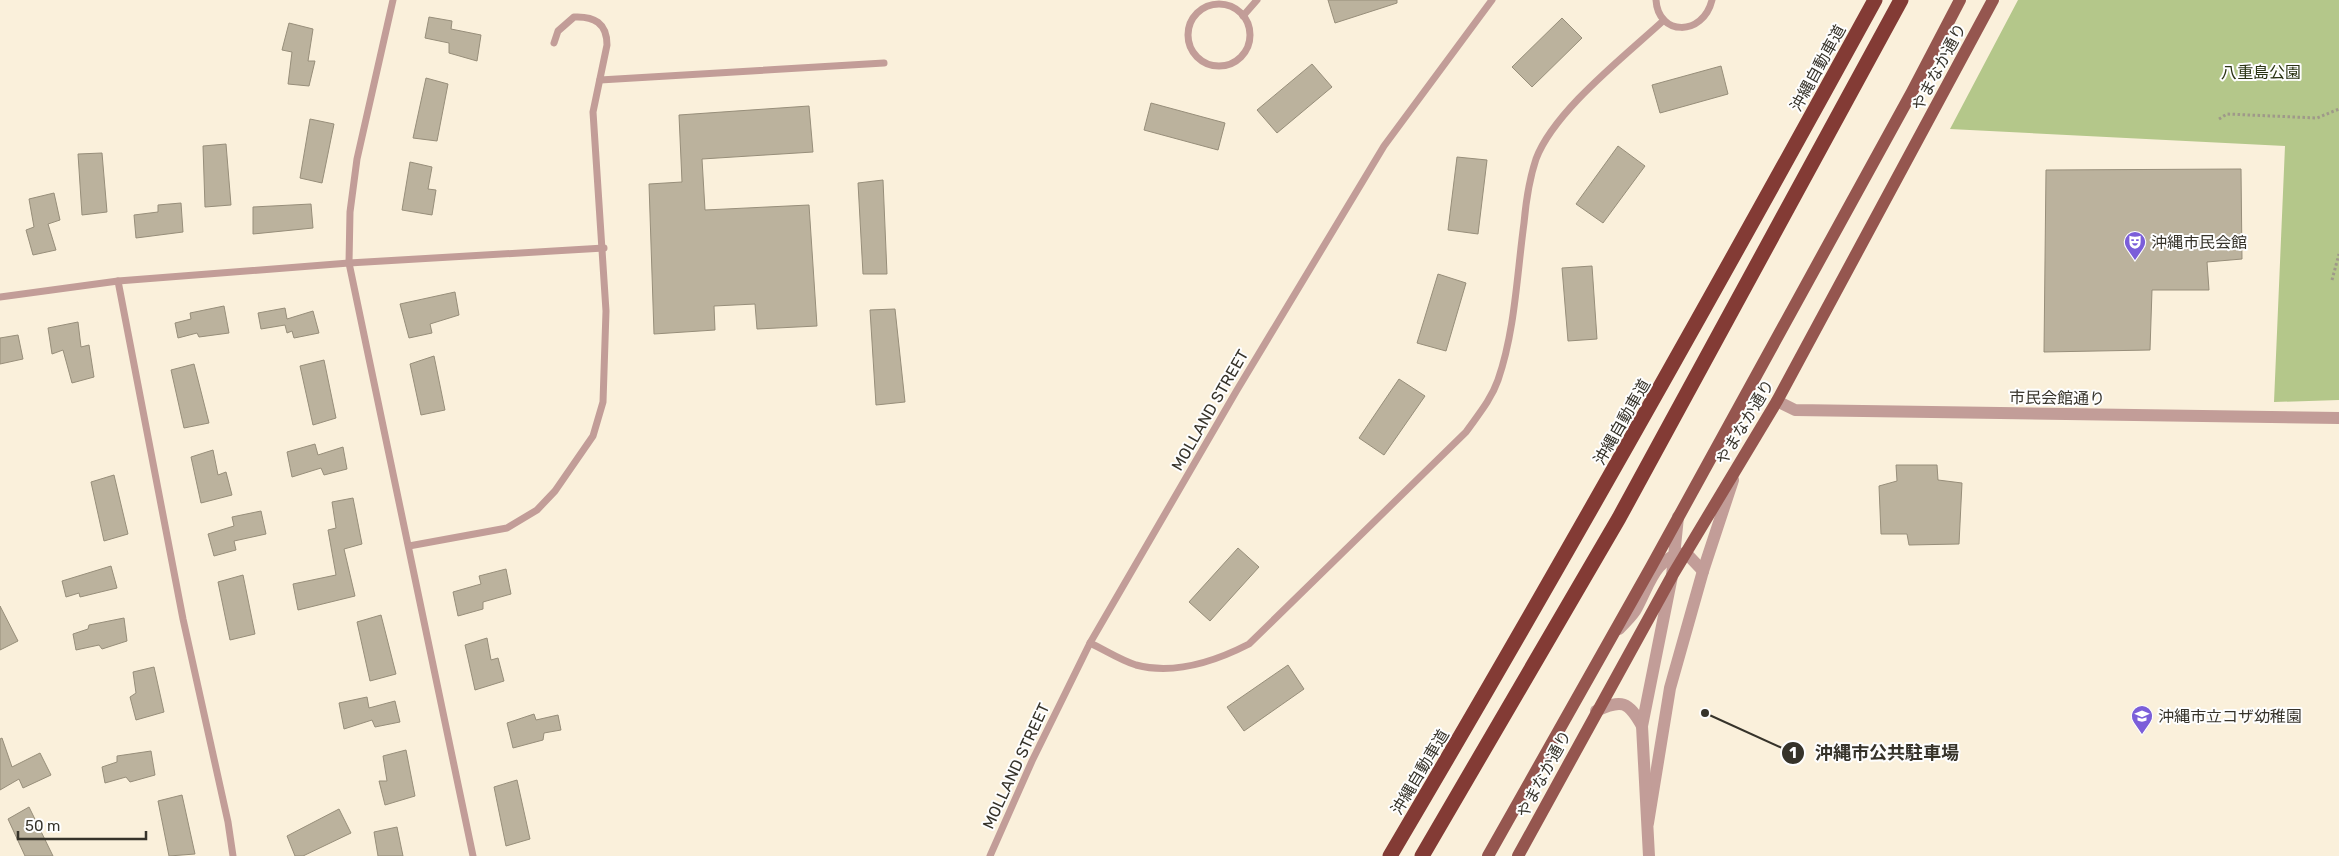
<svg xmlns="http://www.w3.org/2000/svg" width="2339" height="856" font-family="Rubik,'Noto Sans JP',sans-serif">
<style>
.green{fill:#b4c78a}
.building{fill:#bbb29d;stroke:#978e7a}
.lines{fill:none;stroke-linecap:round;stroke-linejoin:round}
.path{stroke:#9f9989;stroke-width:3;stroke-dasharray:2.5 2.5;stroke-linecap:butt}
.service{stroke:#c29d98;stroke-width:7}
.tertiary{stroke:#c29d98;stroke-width:12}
.primary{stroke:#95564f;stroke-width:12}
.motorway{stroke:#833b35;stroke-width:15}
.labels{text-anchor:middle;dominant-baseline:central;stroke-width:4;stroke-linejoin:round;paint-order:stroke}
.street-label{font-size:16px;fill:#36332a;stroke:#fefefe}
.park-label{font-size:16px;fill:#2a3313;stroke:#fefefe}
.poi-label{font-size:16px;fill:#36332a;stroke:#fefefe;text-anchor:start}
.leader{fill:none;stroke:#36332a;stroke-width:2}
.callout-dot{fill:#36332a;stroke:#fefefe;stroke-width:2}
.mark-label{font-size:15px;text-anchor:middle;font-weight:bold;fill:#fff}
.callout-label{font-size:18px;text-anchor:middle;font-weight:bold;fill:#36332a;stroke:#fefefe;stroke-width:4;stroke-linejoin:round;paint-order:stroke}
</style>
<rect width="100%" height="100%" fill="#faf0db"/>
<path class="green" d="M2018,0H2339V400L2274,402L2285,146L1950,129Z"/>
<g class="building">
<path d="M1328,0H1397V3L1335,23Z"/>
<path d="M429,17L452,21L451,29L481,35L477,61L449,53V43L425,38Z"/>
<path d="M1562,18L1582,38L1532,87L1512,67Z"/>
<path d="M289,23L313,29L308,61H315L309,86L288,84L292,52L282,50Z"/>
<path d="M1312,64L1332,87L1277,133L1257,110Z"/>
<path d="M1721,66L1728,94L1660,113L1652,85Z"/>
<path d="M426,78L448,84L437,141L413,138Z"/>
<path d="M1151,103L1225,123L1218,150L1144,130Z"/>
<path d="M809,106L813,152L702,159L705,210L809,205L817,326L757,329L755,304L714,306L715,330L654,334L649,184L682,182L679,115Z"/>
<path d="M310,119L334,124L322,183L300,178Z"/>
<path d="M226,144L231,205L205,207L203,146Z"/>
<path d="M1618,146L1645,166L1603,223L1576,204Z"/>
<path d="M102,153L107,212L82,215L78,154Z"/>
<path d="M1457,157L1487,160L1478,234L1448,230Z"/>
<path d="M410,162L432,167L428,189L436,190L432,215L402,210Z"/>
<path d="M2241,169L2242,259L2207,262L2209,290H2152L2150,350L2044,352L2046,170Z"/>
<path d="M883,180L887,274H863L858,183Z"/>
<path d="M54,193L60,220L48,224L56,250L33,255L26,230L34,227L29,199Z"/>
<path d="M181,203L183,232L136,238L134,215L158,212V205Z"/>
<path d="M311,204L313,228L253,234V207Z"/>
<path d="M1592,266L1597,339L1568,341L1562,268Z"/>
<path d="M1438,274L1466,283L1446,351L1417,343Z"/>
<path d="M455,292L459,315L430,324L432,333L409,338L400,304Z"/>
<path d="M224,306L229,333L199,337L197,333L178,338L175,323L191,319L190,313Z"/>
<path d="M285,308L287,319L313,311L319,333L294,338L292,331L287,333L285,325L261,329L258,313Z"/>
<path d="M895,309L905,402L876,405L870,310Z"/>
<path d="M78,322L81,347L89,345L94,377L72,383L63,350L52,354L48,328Z"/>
<path d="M18,335L23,359L0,364V338Z"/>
<path d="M434,356L445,410L421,415L410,364Z"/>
<path d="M324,360L336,418L313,425L300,366Z"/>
<path d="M194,364L209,423L184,428L171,370Z"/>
<path d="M1399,379L1425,396L1384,455L1359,438Z"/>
<path d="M315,444L318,455L343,447L347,469L324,475L321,468L292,477L287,452Z"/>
<path d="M213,450L218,475L226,472L232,495L201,503L191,457Z"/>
<path d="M1896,465H1937L1938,480L1962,483L1959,544L1909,545L1907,534H1881L1879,486L1897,481Z"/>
<path d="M114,475L128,534L104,541L91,482Z"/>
<path d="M353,498L362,544L344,549L355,596L298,610L293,584L336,575L328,530L336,528L332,502Z"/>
<path d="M261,511L266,534L234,541L236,550L214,556L208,534L234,526L232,517Z"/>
<path d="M1238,548L1259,567L1210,621L1189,602Z"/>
<path d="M111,566L117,588L80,597L79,593L66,597L62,581Z"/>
<path d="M506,569L511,594L483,602V609L458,616L453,592L481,584L479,576Z"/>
<path d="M243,575L255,634L230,640L218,582Z"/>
<path d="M0,606L18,641L0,650Z"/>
<path d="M381,615L396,674L370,681L357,622Z"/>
<path d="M124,618L127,641L102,649L99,645L76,650L73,634L88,629L89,625Z"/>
<path d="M487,638L491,660L498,658L504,681L475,690L465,645Z"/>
<path d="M1288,665L1304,689L1244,731L1227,707Z"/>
<path d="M154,667L164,712L136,720L130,697L136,693L133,672Z"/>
<path d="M367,697L369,708L395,701L400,722L375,727L372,720L344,729L339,703Z"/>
<path d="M534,714L536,720L558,715L561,730L544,733L543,740L513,748L507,723Z"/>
<path d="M2,738L12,767L40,753L51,775L23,788L19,779L0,790V739Z"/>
<path d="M406,750L415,796L385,805L379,781H387L383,756Z"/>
<path d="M151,751L155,775L130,782L126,777L105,783L102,767L117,762V756Z"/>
<path d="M517,780L530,839L506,846L494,787Z"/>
<path d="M182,795L195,854L169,856L158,801Z"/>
<path d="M29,807L53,856H25L8,819Z"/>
<path d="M339,809L351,833L303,856H295L287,836Z"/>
<path d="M397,827L403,856H378L374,832Z"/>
</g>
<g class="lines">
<g class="path">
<path d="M2219,119L2227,114L2317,118L2339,109"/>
<path d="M2332,280L2339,254"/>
</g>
<g class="service">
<path d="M393,0L357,159L350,212L349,263L473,856"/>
<path d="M1656,0C1658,36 1703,37 1712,0"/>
<circle cx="1219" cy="35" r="31"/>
<path d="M1243,16L1257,0"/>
<path d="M600,80L884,63"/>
<path d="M118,281L183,619L228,822L233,856"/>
<path d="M0,297L118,281L349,263L604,248"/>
<path d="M409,546L507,528L537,510L555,491L593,436L603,402L606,311L593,112L607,45C607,23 594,16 574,17L558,31L554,43"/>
<path d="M1090,643C1105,650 1120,660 1136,665C1174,675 1216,661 1249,644L1466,432C1478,415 1491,400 1498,380C1515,331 1517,274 1524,223C1526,201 1529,180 1536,159C1554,111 1625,56 1664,20"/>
<path d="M990,856L1032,761L1090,643L1237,390L1384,146L1492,0"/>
</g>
<g class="tertiary">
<path d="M1777,401L1795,410L2339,418"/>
<path d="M1619,629C1625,623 1631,617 1635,611C1649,587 1654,556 1686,553L1703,571"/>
<path d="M1596,711C1622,699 1628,701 1642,726"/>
<path d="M1648,823L1670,688L1703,571L1733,480"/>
<path d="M1649,856L1642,726L1672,576L1678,517"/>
</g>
<g class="primary">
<path d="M1488,856L1651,567L1912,92L1960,0"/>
<path d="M1518,856L1672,576L1777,401L1993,0"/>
</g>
<g class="motorway">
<path d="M1390,856C1557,573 1717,288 1875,0"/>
<path d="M1422,856L1619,518L1901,0"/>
</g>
</g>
<defs>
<g id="theatre-pin" transform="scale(1.125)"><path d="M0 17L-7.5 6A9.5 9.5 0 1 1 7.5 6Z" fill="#7b5ed9" stroke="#fefefe"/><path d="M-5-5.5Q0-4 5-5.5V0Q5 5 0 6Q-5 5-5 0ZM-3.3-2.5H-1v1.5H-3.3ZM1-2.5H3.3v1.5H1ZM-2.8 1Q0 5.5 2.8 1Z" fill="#fff"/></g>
<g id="school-pin" transform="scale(1.125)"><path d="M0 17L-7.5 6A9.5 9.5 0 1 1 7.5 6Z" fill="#7b5ed9" stroke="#fefefe"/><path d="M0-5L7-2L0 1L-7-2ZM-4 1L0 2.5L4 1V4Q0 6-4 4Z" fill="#fff"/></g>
</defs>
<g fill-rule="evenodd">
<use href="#theatre-pin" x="2135" y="242"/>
<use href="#school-pin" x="2142" y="716"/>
</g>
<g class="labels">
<g class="street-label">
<text transform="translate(1939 67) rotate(-62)">やまなか通り</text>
<text transform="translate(1818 68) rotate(-61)">沖縄自動車道</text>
<text transform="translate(2057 398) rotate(1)">市民会館通り</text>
<text transform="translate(1210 410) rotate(-60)">MOLLAND STREET</text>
<text transform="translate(1622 422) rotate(-60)">沖縄自動車道</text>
<text transform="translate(1745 422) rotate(-59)">やまなか通り</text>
<text transform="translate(1016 766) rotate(-65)">MOLLAND STREET</text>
<text transform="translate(1420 772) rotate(-59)">沖縄自動車道</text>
<text transform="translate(1544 774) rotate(-62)">やまなか通り</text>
</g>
<g class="park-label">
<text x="2261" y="72">八重島公園</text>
</g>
<g class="poi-label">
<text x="2151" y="242">沖縄市民会館</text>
<text x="2158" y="716">沖縄市立コザ幼稚園</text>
</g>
</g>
<path class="leader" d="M1705 713L1793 753"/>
<g class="callout-dot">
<circle cx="1705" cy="713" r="5"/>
<circle cx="1793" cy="753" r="12"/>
</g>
<g class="mark-label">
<text x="1793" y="758">1</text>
</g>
<g class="callout-label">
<text x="1887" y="759">沖縄市公共駐車場</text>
</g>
<path d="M18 831v8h128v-8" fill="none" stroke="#36332a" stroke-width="2.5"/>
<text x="25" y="831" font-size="15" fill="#36332a" stroke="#fefefe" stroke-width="4" paint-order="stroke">50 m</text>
</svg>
